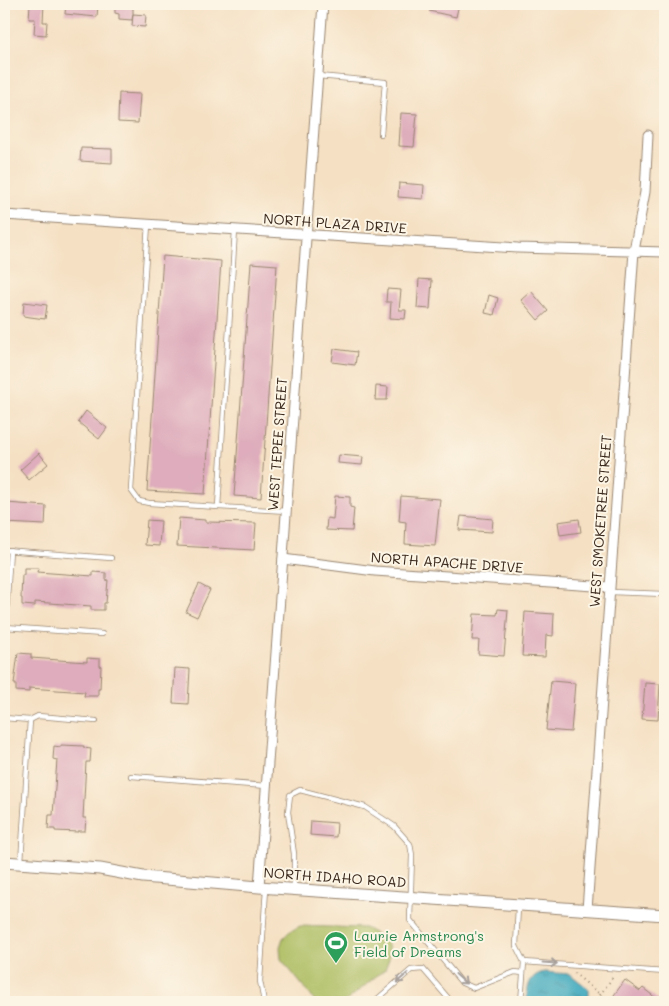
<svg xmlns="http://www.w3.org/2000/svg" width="669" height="1006" font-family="Mali,sans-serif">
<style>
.grass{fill:#abbc5f;stroke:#73733e}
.water{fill:url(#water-ripples);stroke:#3c6a6e}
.building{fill:#deacbc}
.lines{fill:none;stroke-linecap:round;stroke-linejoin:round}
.lane-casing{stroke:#988570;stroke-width:6}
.street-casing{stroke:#988570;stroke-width:11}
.secondary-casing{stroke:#988570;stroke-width:13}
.path{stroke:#988570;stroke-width:2;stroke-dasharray:1 4;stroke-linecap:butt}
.lane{stroke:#fff;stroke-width:4.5}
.street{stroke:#fff;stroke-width:9}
.secondary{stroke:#fff;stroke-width:11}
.oneway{stroke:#a79f9a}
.labels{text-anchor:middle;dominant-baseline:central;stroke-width:4;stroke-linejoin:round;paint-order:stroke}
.street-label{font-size:14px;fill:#3b2a1e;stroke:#fcf5e5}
.leisure-label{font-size:14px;fill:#27864d;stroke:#fcf5e5;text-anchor:start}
</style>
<defs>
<pattern id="water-ripples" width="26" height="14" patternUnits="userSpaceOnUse" patternTransform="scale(1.25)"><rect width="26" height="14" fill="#3ea9be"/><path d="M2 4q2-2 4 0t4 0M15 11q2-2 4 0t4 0" fill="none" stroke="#358a9a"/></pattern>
</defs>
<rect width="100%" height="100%" fill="#fcf5e5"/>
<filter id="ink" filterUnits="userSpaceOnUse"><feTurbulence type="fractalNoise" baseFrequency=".02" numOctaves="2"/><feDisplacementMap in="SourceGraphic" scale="10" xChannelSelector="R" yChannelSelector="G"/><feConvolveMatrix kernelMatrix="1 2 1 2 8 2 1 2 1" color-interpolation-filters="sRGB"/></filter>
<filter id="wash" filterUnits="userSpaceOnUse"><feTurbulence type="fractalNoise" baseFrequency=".0096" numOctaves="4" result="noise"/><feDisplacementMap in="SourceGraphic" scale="20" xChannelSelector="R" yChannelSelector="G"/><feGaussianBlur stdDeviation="1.12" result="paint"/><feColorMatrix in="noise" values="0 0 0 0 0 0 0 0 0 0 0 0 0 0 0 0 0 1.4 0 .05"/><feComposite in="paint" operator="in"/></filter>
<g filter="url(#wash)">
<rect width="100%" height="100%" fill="#f5e0c3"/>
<path class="grass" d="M300,926L365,928L385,939L389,948V959L385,969L345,1002H316L281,959L280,947L283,938L289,932Z"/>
<path class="water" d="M544,972L570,974L589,989V998L586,1002H526C528,988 527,976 544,972Z"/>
<g id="blocks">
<g class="building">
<path d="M30,4H44L43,22H47L46,35L34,34L35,19H29Z"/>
<path d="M66,4H98L97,17L65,14Z"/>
<path d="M431,4H459L456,17L429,11Z"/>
<path d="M115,5L133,8V14L146,15L145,27L132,26L133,14L132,20L119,19V14L115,13Z"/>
<path d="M119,93L140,94L138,123L118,122Z"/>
<path d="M401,113L417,114L414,147L399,146Z"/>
<path d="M81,148L112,149V163L80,161Z"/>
<path d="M399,183L424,185L423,199L398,197Z"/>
<path d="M163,256L221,261L205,494L147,491Z"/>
<path d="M251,263L277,265L261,498L234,496Z"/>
<path d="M419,279L432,280L430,309L417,308Z"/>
<path d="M387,289L401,290L399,310H406L405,319L390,318L391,302H386Z"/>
<path d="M531,291L548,311L538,320L521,300Z"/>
<path d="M489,295L498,298L494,315L485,313Z"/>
<path d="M24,302L47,305L45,319L23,316Z"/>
<path d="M334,349L357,352L355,365L332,362Z"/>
<path d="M376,386L388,387L387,400H375Z"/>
<path d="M86,411L107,428L99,439L78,422Z"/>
<path d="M39,453L48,464L29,480L20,470Z"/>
<path d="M339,455L363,457L362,465L338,463Z"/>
<path d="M335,496L350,497V507L354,508L352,531L326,530L327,518L333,519Z"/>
<path d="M401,496L440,499L435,546L405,544L406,522L399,521Z"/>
<path d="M7,503L46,506L45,525L5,523Z"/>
<path d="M461,516L493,519L492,532L459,530Z"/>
<path d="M179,518L205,520V522L256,523L254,550L177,546Z"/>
<path d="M579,519L581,532L560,535L558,522Z"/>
<path d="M147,520L161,521L159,546L145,545Z"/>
<path d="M24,568H38L37,572L93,576V572L106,573V580H108L106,603H104V610H91V606L35,602V606L22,605V598H21L22,575H24Z"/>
<path d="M199,584L210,590L197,617L186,612Z"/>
<path d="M498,609L508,610L504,656L478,654L479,640H472L474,614L497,615Z"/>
<path d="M525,612L554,614L553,636L546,635L545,657L522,656Z"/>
<path d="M18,653L31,654V658L87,662V658L100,659V666H101L100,689H98V696H84L85,692L29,688V692L16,691V684H14Z"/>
<path d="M175,668L190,669L188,704L173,703Z"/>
<path d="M551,681L575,683L571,732L546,730Z"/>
<path d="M645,683L660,684L658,720L642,719Z"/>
<path d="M61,745L84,746V748L91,749L90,762H86L83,818H86L85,831H78V832L55,831V829H48L49,815H53L57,760L53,759L54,746L61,747Z"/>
<path d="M311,821L337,823L336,837L310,835Z"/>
<path d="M625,980L640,991L643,988L661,1002H609Z"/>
</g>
</g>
</g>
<g filter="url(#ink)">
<use href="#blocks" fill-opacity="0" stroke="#988570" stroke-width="1"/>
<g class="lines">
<g class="lane-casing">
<g id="lane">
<path d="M318,76L385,82L381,134"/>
<path d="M148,224L131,490L139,501L149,503L287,511"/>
<path d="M218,507L235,230"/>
<path d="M4,550L111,558"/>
<path d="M610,592L665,594"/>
<path d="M5,627L102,634"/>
<path d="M4,647L10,550"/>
<path d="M4,718L30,720L21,862"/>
<path d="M30,720L38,716L96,721"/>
<path d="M131,776L267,786"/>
<path d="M294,889V854L288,812L290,795L300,790L365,807L394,826L410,844L412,855L410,920L462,983L474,988L515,972L523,973"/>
<path d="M518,907L516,946L524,962L665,972"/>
<path d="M264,1002L260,981L266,889"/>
<path d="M374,1002L411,970L423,969L448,998V1002"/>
<path d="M521,1002L524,962"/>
</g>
</g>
<g class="street-casing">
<g id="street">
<path d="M4,215L518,248L665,252"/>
<path d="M283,559L375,571L609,587"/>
<path d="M259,887L323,4"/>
<path d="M587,910L634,251L645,192L648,135"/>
</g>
</g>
<g class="secondary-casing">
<path id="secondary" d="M4,862L100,869L143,877L259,887L665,915"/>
</g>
<g class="path">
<path d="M574,973L609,1002"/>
<path d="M600,995L613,977"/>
</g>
<use href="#lane" class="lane"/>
<use href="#street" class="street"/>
<use href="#secondary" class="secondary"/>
</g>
<defs><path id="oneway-shaft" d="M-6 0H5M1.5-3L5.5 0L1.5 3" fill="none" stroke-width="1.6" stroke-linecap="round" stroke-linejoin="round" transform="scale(1.25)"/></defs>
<g class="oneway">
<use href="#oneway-shaft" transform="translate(550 963) rotate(4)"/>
<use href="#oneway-shaft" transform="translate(402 978) rotate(139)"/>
<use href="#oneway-shaft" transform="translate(461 979) rotate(42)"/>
</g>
</g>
<defs>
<g id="stadium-pin" transform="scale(1.25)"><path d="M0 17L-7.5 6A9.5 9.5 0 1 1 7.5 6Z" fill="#2e9e5b" stroke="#fcf5e5"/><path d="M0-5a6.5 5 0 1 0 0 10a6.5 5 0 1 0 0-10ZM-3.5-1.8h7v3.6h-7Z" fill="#fff"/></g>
</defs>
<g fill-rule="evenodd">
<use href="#stadium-pin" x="336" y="943"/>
</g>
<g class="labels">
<g class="street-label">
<text transform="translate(335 223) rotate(4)">NORTH PLAZA DRIVE</text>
<text transform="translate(277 444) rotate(-86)">WEST TEPEE STREET</text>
<text transform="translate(600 521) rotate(-86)">WEST SMOKETREE STREET</text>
<text transform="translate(447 562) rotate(4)">NORTH APACHE DRIVE</text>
<text transform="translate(335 877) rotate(4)">NORTH IDAHO ROAD</text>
</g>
<g class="leisure-label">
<text x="354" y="935">Laurie Armstrong's<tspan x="354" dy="16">Field of Dreams</tspan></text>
</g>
</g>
<rect width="669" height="1006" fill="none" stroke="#fcf5e5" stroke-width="20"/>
</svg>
